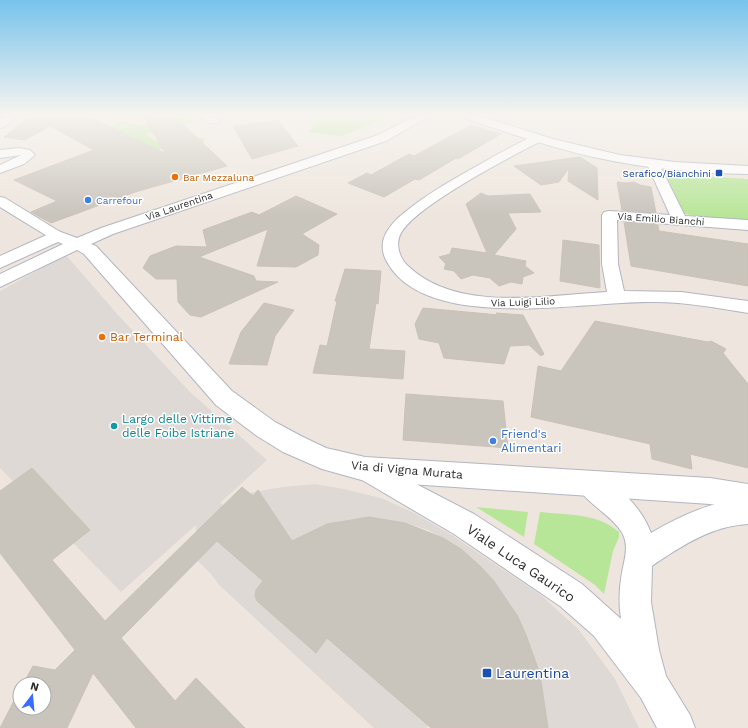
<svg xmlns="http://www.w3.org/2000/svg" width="748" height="728" font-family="'Work Sans',sans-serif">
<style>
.green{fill:#b8e698}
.plaza{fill:#ded9d5}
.building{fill:#c9c4bc;stroke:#cac2b7}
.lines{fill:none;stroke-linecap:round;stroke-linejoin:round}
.street-casing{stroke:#b2b5c0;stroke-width:2}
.secondary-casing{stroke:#b2b5c0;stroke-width:2}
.street{fill:#fff;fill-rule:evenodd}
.secondary{fill:#fff;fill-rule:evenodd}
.transit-dot{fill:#1a4fb4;stroke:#fff;stroke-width:1.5}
.food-dot{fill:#e8710a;stroke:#fff;stroke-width:1.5}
.shop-dot{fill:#3f7fe0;stroke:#fff;stroke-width:1.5}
.culture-dot{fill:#0f9aa8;stroke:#fff;stroke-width:1.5}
.labels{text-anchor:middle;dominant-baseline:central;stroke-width:3;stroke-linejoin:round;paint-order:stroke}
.far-transit-label{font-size:10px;fill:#164399;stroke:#fff;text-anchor:end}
.far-food-label{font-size:10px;fill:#c56008;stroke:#fff;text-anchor:start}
.far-shop-label{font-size:10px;fill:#366cbe;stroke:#fff;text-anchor:start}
.far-street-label{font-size:10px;fill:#2c2c2c;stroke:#fff}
.food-label{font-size:12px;fill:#c56008;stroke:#fff;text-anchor:start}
.culture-label{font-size:12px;fill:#0d838f;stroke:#fff;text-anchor:start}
.shop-label{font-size:12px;fill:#366cbe;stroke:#fff;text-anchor:start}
.street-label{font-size:12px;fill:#2c2c2c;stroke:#fff}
.near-street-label{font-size:14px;fill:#2c2c2c;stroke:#fff}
.near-transit-label{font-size:14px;fill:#164399;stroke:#fff;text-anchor:start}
</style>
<rect width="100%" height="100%" fill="#eee6de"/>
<g class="green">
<path d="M183,114H209L197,121L145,134L159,143L191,136L205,139L201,147L175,150L153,149L113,130V126L120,122L142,125L184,116Z"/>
<path d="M222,114H395L342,136L308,132L317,121L305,117L284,115L263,120L236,118Z"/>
<path d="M664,174L748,179V221L705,218L682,213Z"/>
<path d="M476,507L528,512L524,537Z"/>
<path d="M540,512C568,515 597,513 619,532V537L613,551L604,594L595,585L534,544Z"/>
</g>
<path class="plaza" d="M66,255L119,316L190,392L267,460L220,503L223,505L249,493L283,487L315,484L344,489L381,498L412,512L450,534L541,595L554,607L578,629L596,653L615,679L639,728H548L540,674L526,635L511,605L494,581L461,549L428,530L405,523L369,517L342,521L315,529L282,549L265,582L318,650L327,638L428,726L427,728H374L218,584L211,574L197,560L196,525L121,592L0,468V291Z"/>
<g class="building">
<path d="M28,114H83L165,153L142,114H172L227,166L135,192L51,223L31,212L57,201L14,180L94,150L50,126L25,140L4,137L30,116Z"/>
<path d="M278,120L298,146L252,159L233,126Z"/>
<path d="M471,125L501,134L458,159L456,158L419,180L415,179L384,197L348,183L367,173L371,175L409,154L414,156Z"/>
<path d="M580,157L597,168L598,200L568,181L569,168L559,182L541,185L514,166Z"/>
<path d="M617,182L627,183L634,182L640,185L651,187L656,213L622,210Z"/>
<path d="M481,193L488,196L530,194L541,212L508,213L516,229L494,255L526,261L525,266L534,273L523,277L522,284L511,282L499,286L490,278L473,275L461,279L454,271L444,269L446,264L439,257L450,254L452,248L487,253L466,204Z"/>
<path d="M296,196L337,214L302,234L319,245L318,255L296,267L257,266L268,229L199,257L254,276L256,281L278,282L201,317L190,315L178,302L177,279H156L143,268L150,256L176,246L207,247L203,230L252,212L259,215Z"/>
<path d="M624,222L658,225L659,231L748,244V286L631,266Z"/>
<path d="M563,240L599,245L600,288L560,281Z"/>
<path d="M345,269L381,271L378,304L376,303L369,349L405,351L403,379L313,373L320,345L327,346L337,301H335Z"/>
<path d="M264,303L294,310L275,336L267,365L229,364L241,332Z"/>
<path d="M423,308L499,315L496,313L523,315L544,354L541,356L529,345L510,346L504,364L444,358L439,343L419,339L415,324Z"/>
<path d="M595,321L708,342L711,341L726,349L723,353L748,384V468L690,454L692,469L652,459L650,444L531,417L538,366L561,371Z"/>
<path d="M406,394L503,401L508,448L403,440Z"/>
<path d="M32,468L90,530L52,560L105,621L242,487L253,496L258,490L292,541L327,524L369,517L405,523L443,538L461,549L480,566L494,581L517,615L526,635L540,674L548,728H431L327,638L316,653L257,601L255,596L256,590L263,581L217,541L121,638L175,701L196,678L245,728H136L93,673L67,728H0L20,689V708H44V684H23L33,666L55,670L75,650L0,553V491Z"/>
</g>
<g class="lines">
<g class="street-casing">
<g id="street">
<path d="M8,114H20L4,127L0,128V120Z"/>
<path d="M194,114H208L220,121L219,123H211Z"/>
<path d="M539,135L545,138L543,140C512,156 417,205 401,233C395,243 399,258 408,266C457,313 545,295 607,292L602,264V215L604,212L609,211L670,215L647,164L653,160L659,164L685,216L748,220V230L617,220L618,264L624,291L681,292L748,301V313C717,308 686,302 655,302C587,300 424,335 386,260C376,240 390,224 405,212C433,189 467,172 498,154C511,148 525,138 539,135Z"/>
<path d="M19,148L30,150L35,155L24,164L0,173V165L21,155L0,158V150Z"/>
<path d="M0,197L5,198L62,233L65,236L62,239H52L0,207Z"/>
<path d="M366,458L474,514L582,584L621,619C619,606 619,592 621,579C623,562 631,546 621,531C609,513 585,503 576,484L580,476L589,472C616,482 641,506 651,533C681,515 713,501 748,498V524C718,526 695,538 670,554C664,558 658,561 652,566L651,602L659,650L666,676L690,715L695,728H657L641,698L594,636L560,606L454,534L357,477L353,469L357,461Z"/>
</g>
</g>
<g class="secondary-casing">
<g id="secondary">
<path d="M419,114H433L386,141L113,234L91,244L96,246L232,391L275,422L301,436L326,448L365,457L710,478L748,484V510L710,504L365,481L322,469L283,452L257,436L216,405L84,254L77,250L0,287V274L63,244L58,242L0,268V256L51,233L58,231L77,238L101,228L378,135Z"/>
<path d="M457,114H474L553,139L620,155L675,162L748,166V174C699,173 651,169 603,159C554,149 506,132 458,116Z"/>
</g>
</g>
<use href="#street" class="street"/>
<use href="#secondary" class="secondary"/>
</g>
<linearGradient id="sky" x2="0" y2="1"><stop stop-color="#77c3ec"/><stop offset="0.53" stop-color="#f7f4f0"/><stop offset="1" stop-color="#f7f4f0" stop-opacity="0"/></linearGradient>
<rect width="748" height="216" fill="url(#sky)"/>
<g class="transit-dot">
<rect x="715" y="169" width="8" height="8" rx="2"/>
<rect x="482" y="668" width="10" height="10" rx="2"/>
</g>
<g class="food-dot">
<circle cx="175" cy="177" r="4"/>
<circle cx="102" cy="337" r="4"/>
</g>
<g class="shop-dot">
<circle cx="88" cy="200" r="4"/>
<circle cx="493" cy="441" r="4"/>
</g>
<circle class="culture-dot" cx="114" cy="426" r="4"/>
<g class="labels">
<g class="far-transit-label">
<text x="711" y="173">Serafico/Bianchini</text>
</g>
<g class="far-food-label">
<text x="183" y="177">Bar Mezzaluna</text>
</g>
<g class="far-shop-label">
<text x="96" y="200">Carrefour</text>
</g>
<g class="far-street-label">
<text transform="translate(179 206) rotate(-19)">Via Laurentina</text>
<text transform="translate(661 219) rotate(4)">Via Emilio Bianchi</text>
<text transform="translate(523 302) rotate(-2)">Via Luigi Lilio</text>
</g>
<g class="food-label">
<text x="110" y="337">Bar Terminal</text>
</g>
<g class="culture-label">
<text x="122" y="419">Largo delle Vittime<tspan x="122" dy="14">delle Foibe Istriane</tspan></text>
</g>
<g class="shop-label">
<text x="501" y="434">Friend's<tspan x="501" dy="14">Alimentari</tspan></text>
</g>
<g class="street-label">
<text transform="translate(407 470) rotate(5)">Via di Vigna Murata</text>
</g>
<g class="near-street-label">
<text transform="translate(521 563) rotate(34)">Viale Luca Gaurico</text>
</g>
<g class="near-transit-label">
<text x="496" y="673">Laurentina</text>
</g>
</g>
<g transform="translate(32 696) rotate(16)"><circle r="19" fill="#ffffff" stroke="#ababab"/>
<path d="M0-3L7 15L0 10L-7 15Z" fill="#3a6cff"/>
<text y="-6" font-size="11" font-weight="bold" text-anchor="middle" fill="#2c2c2c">N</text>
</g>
</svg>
